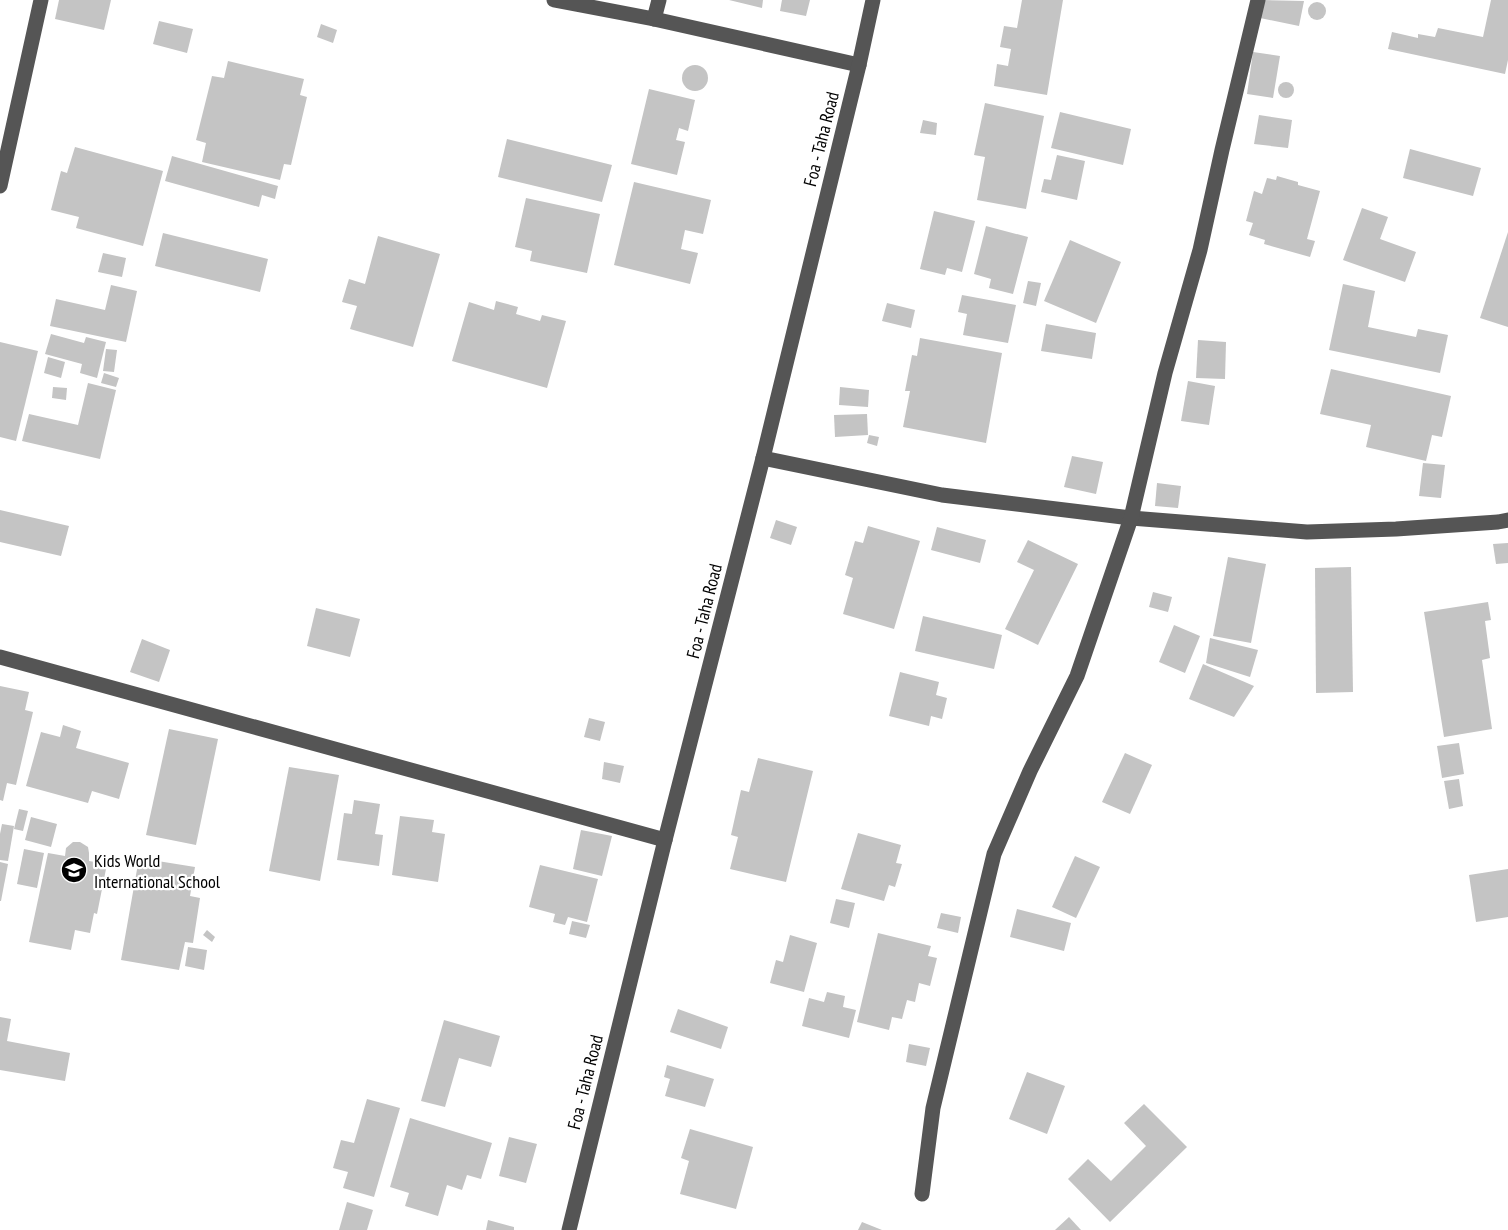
<svg xmlns="http://www.w3.org/2000/svg" width="1508" height="1230" font-family="'PT Sans Narrow',sans-serif">
<style>
.building{fill:#c4c4c4}
.lines{fill:none;stroke-linecap:round;stroke-linejoin:round}
.minor{stroke:#555;stroke-width:15}
.labels{text-anchor:middle;dominant-baseline:central;stroke-width:4.5;stroke-linejoin:round;paint-order:stroke}
.street-label{font-size:18px;fill:#000;stroke:#fff}
.poi-label{font-size:18px;fill:#000;stroke:#fff;text-anchor:start}
</style>
<rect width="100%" height="100%" fill="#fff"/>
<g class="building">
<path d="M59,0H111L104,30L55,19Z"/>
<path d="M729,0H763L762,8Z"/>
<path d="M782,0H810L806,16L780,11Z"/>
<path d="M1022,0H1063L1047,95L994,86L997,64L1008,66L1011,49L1000,47L1004,26L1017,28Z"/>
<path d="M1264,0L1304,1L1299,26L1260,18Z"/>
<path d="M1491,0H1508V60L1505,74L1388,49L1392,32L1418,38V34L1435,37L1438,28L1483,37Z"/>
<circle cx="1317" cy="11" r="9"/>
<path d="M159,21L193,29L187,53L153,44Z"/>
<path d="M321,24L337,30L333,43L317,37Z"/>
<path d="M1253,52L1280,56L1273,98L1247,94Z"/>
<path d="M228,61L304,79L300,95L307,97L291,165L284,164L280,180L202,162L206,143L196,140L212,76L224,78Z"/>
<circle cx="695" cy="78" r="13"/>
<circle cx="1286" cy="90" r="8"/>
<path d="M649,89L695,100L688,131L679,128L676,140L685,142L677,175L631,164Z"/>
<path d="M985,103L1044,116L1026,209L977,200L985,157L974,155Z"/>
<path d="M1060,112L1131,129L1123,165L1051,148Z"/>
<path d="M1259,115L1292,120L1288,148L1254,144Z"/>
<path d="M923,120L937,123L936,135L920,133Z"/>
<path d="M507,139L612,165L602,202L498,177Z"/>
<path d="M75,147L163,171L143,246L76,228L79,217L51,210L61,171L67,173Z"/>
<path d="M1410,149L1481,168L1473,196L1403,178Z"/>
<path d="M1057,155L1085,161L1077,200L1041,192L1044,179L1051,180Z"/>
<path d="M172,156L278,186L275,199L262,195L259,207L165,181Z"/>
<path d="M1277,176L1298,182V185L1320,191L1307,239L1315,241L1310,257L1264,244L1265,240L1249,235L1253,223L1246,221L1254,191L1262,194L1267,178L1276,180Z"/>
<path d="M634,182L711,200L703,234L685,230L681,249L698,253L690,284L614,265Z"/>
<path d="M526,198L600,214L587,273L530,261L532,251L515,247Z"/>
<path d="M1362,208L1388,217L1380,239L1416,252L1405,282L1343,260Z"/>
<path d="M934,211L975,221L962,272L947,268L945,275L920,269Z"/>
<path d="M986,226L1028,237L1013,294L989,288L991,279L974,274Z"/>
<path d="M1508,232V327L1480,318Z"/>
<path d="M163,233L268,259L260,292L155,266Z"/>
<path d="M378,236L440,254L413,347L350,329L357,306L342,302L349,279L365,284Z"/>
<path d="M1070,240L1121,262L1096,323L1044,301Z"/>
<path d="M103,253L126,258L122,277L98,272Z"/>
<path d="M1028,281L1041,283L1036,306L1023,303Z"/>
<path d="M1343,284L1375,291L1368,327L1416,337L1418,329L1448,335L1440,373L1329,350Z"/>
<path d="M111,285L137,291L126,342L50,326L56,299L105,310Z"/>
<path d="M962,295L1016,305L1008,343L963,335L967,314L958,312Z"/>
<path d="M496,301L518,307L516,314L540,321L542,315L566,321L547,388L452,361L469,302L494,310Z"/>
<path d="M887,303L915,310L911,328L882,321Z"/>
<path d="M1046,324L1096,333L1092,359L1041,351Z"/>
<path d="M51,334L84,343L86,337L106,342L97,378L80,373L82,364L45,354Z"/>
<path d="M920,338L1002,353L986,443L903,427L910,391H905L912,355L917,356Z"/>
<path d="M1198,340L1226,342L1225,379L1196,378Z"/>
<path d="M0,342L38,351L16,441L0,437Z"/>
<path d="M106,349L117,350L114,372L103,371Z"/>
<path d="M48,357L65,362L61,378L44,373Z"/>
<path d="M1331,369L1451,396L1442,437L1432,435L1426,461L1366,447L1371,425L1320,414Z"/>
<path d="M104,373L119,378L116,387L101,383Z"/>
<path d="M1188,381L1215,386L1209,425L1181,421Z"/>
<path d="M88,383L116,390L100,459L22,441L29,414L78,425Z"/>
<path d="M53,387L67,388L66,400L52,398Z"/>
<path d="M840,387L869,390L868,407L839,405Z"/>
<path d="M867,414L868,435L835,437L834,415Z"/>
<path d="M869,435L879,437L877,446L867,443Z"/>
<path d="M1072,456L1103,462L1096,494L1064,487Z"/>
<path d="M1423,463L1445,465L1441,498L1419,496Z"/>
<path d="M1157,483L1181,486L1178,508L1155,506Z"/>
<path d="M0,510L69,526L61,556L0,542Z"/>
<path d="M776,520L797,527L791,545L770,538Z"/>
<path d="M868,526L920,541L894,629L843,614L853,578L845,575L855,541L863,543Z"/>
<path d="M937,527L986,540L980,563L931,550Z"/>
<path d="M1028,540L1078,564L1038,645L1005,629L1034,570L1017,562Z"/>
<path d="M1508,543V563L1496,564L1493,544Z"/>
<path d="M1228,557L1266,564L1251,643L1213,636Z"/>
<path d="M1351,567L1353,692L1316,693L1315,568Z"/>
<path d="M1153,592L1172,597L1168,612L1149,607Z"/>
<path d="M1488,602L1491,620L1485,621L1490,658L1482,660L1492,729L1444,737L1424,612Z"/>
<path d="M316,608L360,619L350,657L307,646Z"/>
<path d="M923,616L1002,635L994,669L915,651Z"/>
<path d="M1174,625L1200,636L1185,673L1159,662Z"/>
<path d="M1210,638L1258,650L1250,677L1206,663Z"/>
<path d="M142,639L170,650L159,682L130,672Z"/>
<path d="M1203,664L1254,686L1234,717L1189,699Z"/>
<path d="M900,672L939,682L936,695L947,698L942,719L931,716L929,726L889,716Z"/>
<path d="M0,686L29,692L25,710L33,712L16,785L7,783L3,801L0,800Z"/>
<path d="M589,718L605,722L600,741L584,737Z"/>
<path d="M63,725L81,731L76,748L129,763L119,799L92,791L88,803L26,786L41,732L60,737Z"/>
<path d="M169,729L218,739L196,845L146,835Z"/>
<path d="M1459,743L1464,774L1442,778L1437,746Z"/>
<path d="M1125,753L1152,765L1130,814L1102,802Z"/>
<path d="M758,758L813,771L786,882L730,869L738,837L731,835L741,790L749,792Z"/>
<path d="M604,762L624,766L620,783L602,779Z"/>
<path d="M289,767L339,775L320,881L269,871Z"/>
<path d="M1459,779L1463,806L1449,809L1444,781Z"/>
<path d="M354,800L380,804L375,834L383,835L379,866L337,860L344,813L352,814Z"/>
<path d="M19,809L28,811L23,831L14,829Z"/>
<path d="M400,816L434,820L432,832L445,834L438,882L392,875Z"/>
<path d="M31,817L57,824L51,847L25,840Z"/>
<path d="M2,824L14,826L8,861L0,860V834Z"/>
<path d="M581,830L612,836L602,876L573,869Z"/>
<path d="M858,833L901,845L896,863L902,864L895,887L889,885L884,901L841,889Z"/>
<path d="M73,842H80L88,847L89,853V861L107,864L97,914L94,913L90,933L75,930L71,950L29,942L48,853L65,856L66,848Z"/>
<path d="M24,849L44,853L37,888L17,884Z"/>
<path d="M1075,856L1100,867L1076,918L1052,907Z"/>
<path d="M139,858L195,867L190,896L200,898L193,943L185,942L179,970L121,960Z"/>
<path d="M0,862L8,864L1,901H0Z"/>
<path d="M540,865L598,879L587,922L568,917L565,925L553,922L555,914L529,907Z"/>
<path d="M1508,869V917L1476,922L1469,875Z"/>
<path d="M836,899L855,903L849,928L830,923Z"/>
<path d="M1017,909L1071,923L1064,951L1010,937Z"/>
<path d="M941,913L961,917L958,933L937,928Z"/>
<path d="M572,921L590,925L586,938L569,934Z"/>
<path d="M207,930L215,937L212,942L203,935Z"/>
<path d="M878,933L931,946L928,956L937,958L930,986L919,983L915,1002L907,1000L902,1019L892,1017L889,1030L857,1022Z"/>
<path d="M790,935L817,943L804,992L770,983L776,960L783,962Z"/>
<path d="M188,947L207,950L204,970L185,966Z"/>
<path d="M827,992L845,996L843,1007L856,1010L849,1038L802,1026L809,998L824,1002Z"/>
<path d="M678,1009L728,1027L721,1049L670,1032Z"/>
<path d="M0,1017L11,1019L7,1041L70,1053L65,1081L0,1070Z"/>
<path d="M444,1020L500,1036L491,1067L459,1058L445,1107L421,1101Z"/>
<path d="M909,1044L930,1048L926,1066L906,1062Z"/>
<path d="M667,1065L714,1079L705,1107L665,1096L670,1079L664,1077Z"/>
<path d="M1027,1072L1065,1086L1047,1134L1009,1119Z"/>
<path d="M367,1099L400,1108L374,1197L343,1188L348,1172L333,1168L341,1140L354,1143Z"/>
<path d="M1144,1104L1187,1147L1110,1222L1068,1179L1088,1159L1111,1181L1146,1146L1124,1123Z"/>
<path d="M410,1118L492,1143L481,1179L467,1175L462,1190L447,1185L438,1216L405,1206L409,1193L390,1187Z"/>
<path d="M690,1129L753,1147L736,1209L680,1194L689,1161L681,1158Z"/>
<path d="M509,1137L537,1144L526,1183L499,1176Z"/>
<path d="M347,1202L373,1210L367,1230H339Z"/>
<path d="M1069,1217L1081,1230H1055Z"/>
<path d="M488,1220L514,1227V1230H486Z"/>
<path d="M862,1222L882,1230H858Z"/>
</g>
<g class="lines">
<g class="minor">
<path d="M554,0L654,19L859,65"/>
<path d="M654,19L659,0"/>
<path d="M0,186L41,0"/>
<path d="M763,458L942,495L1131,518L1307,532L1396,529L1498,522L1508,520"/>
<path d="M0,657L665,840"/>
<path d="M922,1194L933,1108L994,854L1030,771L1077,676L1131,518L1165,373L1200,250L1222,150L1258,0"/>
<path d="M569,1230L665,840L763,458L859,65L873,0"/>
</g>
</g>
<defs>
<g id="school-disc" transform="scale(1.35)"><circle r="9.5" fill="#000" stroke="#fff"/><path d="M0-5L7-2L0 1L-7-2ZM-4 1L0 2.5L4 1V4Q0 6-4 4Z" fill="#fff"/></g>
</defs>
<g fill-rule="evenodd">
<use href="#school-disc" x="74" y="870"/>
</g>
<g class="labels">
<g class="street-label">
<text transform="translate(821 139) rotate(-76)">Foa - Taha Road</text>
<text transform="translate(704 611) rotate(-76)">Foa - Taha Road</text>
<text transform="translate(585 1082) rotate(-76)">Foa - Taha Road</text>
</g>
<g class="poi-label">
<text x="94" y="860">Kids World<tspan x="94" dy="21">International School</tspan></text>
</g>
</g>
</svg>
